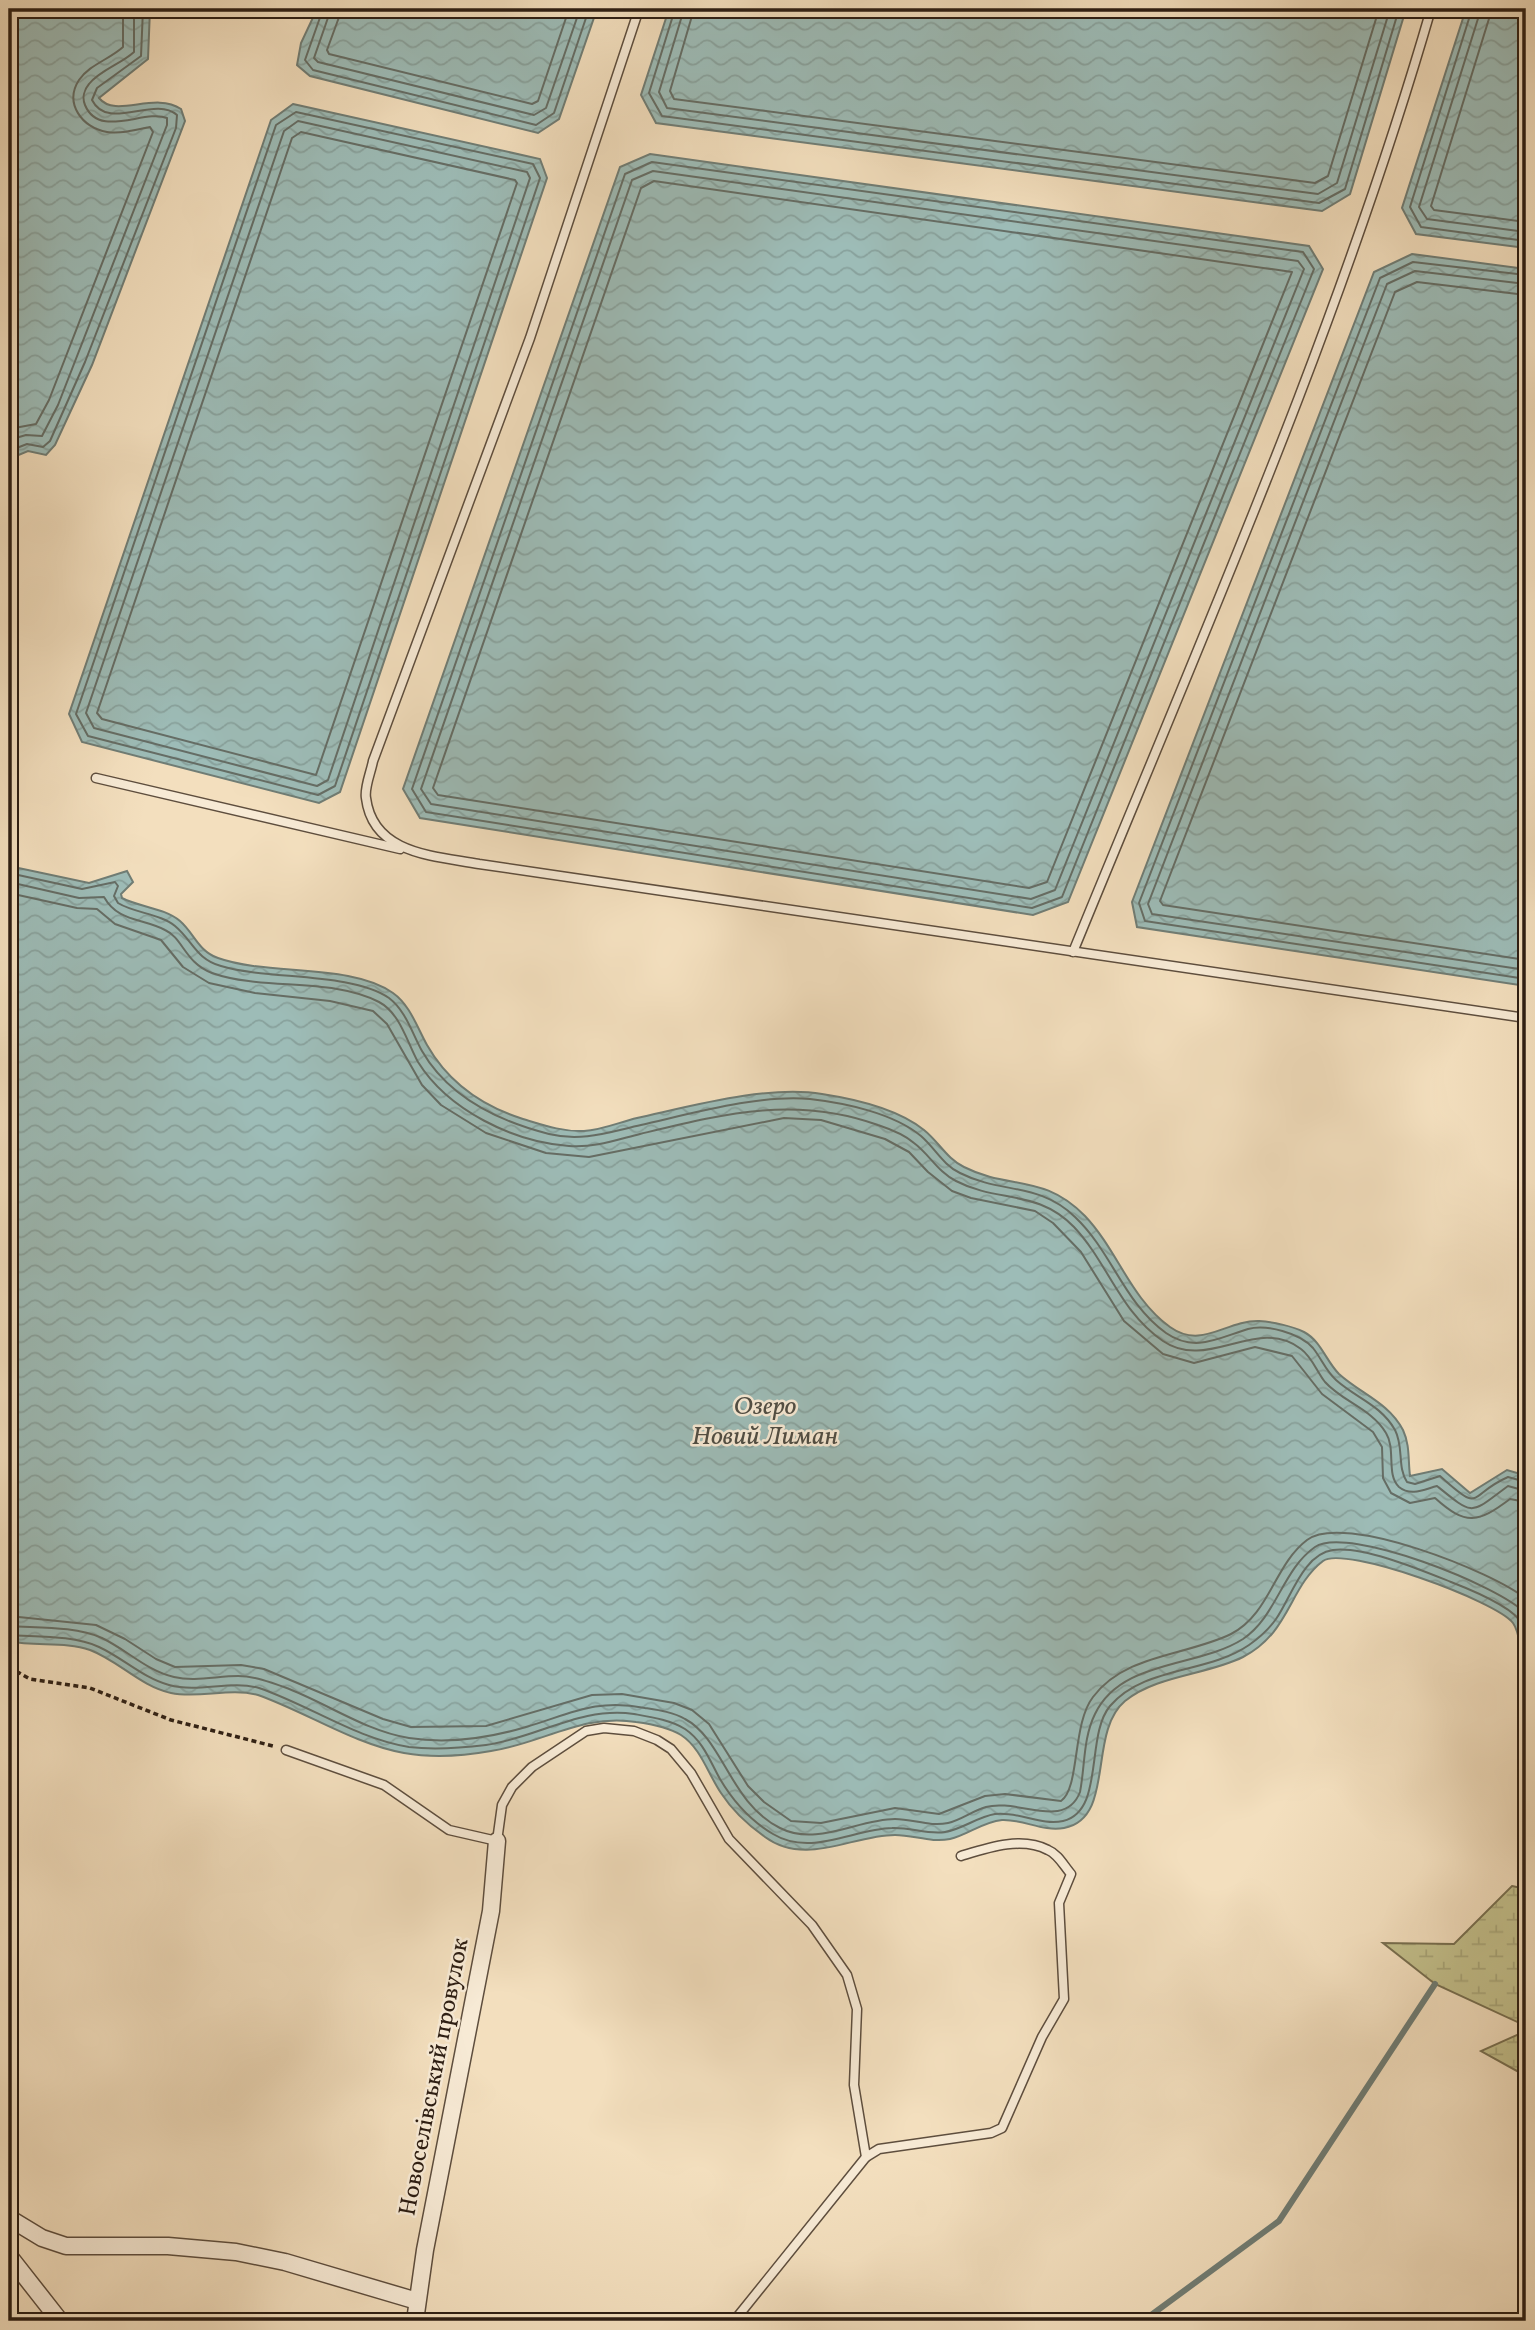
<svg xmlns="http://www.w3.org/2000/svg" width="1535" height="2330" font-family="Vollkorn,serif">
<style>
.wetland{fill:url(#wetland-marsh);stroke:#786f50;stroke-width:2}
.water{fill:url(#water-waves);stroke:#707d75;stroke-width:2}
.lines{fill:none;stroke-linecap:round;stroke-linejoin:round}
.shore{stroke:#656d65;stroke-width:2}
.stream{stroke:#707d75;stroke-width:6}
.lane-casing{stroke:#5e4e3e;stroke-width:11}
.street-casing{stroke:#5e4e3e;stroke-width:19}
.path{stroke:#2d1e13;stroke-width:3.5;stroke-dasharray:5 3.5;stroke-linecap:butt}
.lane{stroke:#f7ead5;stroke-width:8}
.street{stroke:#f7ead5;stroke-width:16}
.labels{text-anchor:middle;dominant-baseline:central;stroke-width:5;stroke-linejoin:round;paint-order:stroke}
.street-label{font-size:24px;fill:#2d1e13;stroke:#f7ead5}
.water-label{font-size:26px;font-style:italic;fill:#4f4d44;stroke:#f7ead5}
</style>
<defs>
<pattern id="wetland-marsh" width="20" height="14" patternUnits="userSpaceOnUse" patternTransform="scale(1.75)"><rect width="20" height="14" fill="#c3c08c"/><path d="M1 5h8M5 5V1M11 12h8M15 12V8" fill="none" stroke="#a8a578"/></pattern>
<pattern id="water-waves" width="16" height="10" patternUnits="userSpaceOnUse" patternTransform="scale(1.75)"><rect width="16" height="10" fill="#9dbcb7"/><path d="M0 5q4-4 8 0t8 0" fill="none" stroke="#88a19c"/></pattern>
</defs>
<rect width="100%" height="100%" fill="#f3dfbe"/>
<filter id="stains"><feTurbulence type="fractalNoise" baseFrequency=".00286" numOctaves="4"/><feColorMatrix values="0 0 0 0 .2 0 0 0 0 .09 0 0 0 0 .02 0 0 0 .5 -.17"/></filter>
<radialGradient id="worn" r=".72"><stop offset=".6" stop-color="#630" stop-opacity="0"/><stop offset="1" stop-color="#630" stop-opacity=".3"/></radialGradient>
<g class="wetland">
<path d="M1512,1886L1526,1889V2026L1435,1984L1383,1943L1454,1944Z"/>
<path d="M1526,2031V2076L1481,2051Z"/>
</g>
<g class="water">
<path d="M9,9H150L148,59L99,98C116,119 154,91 181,109L185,121L92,365L55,445L46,455L28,451L9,459Z"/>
<path d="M317,9H597L559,119L538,133L310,76L297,65L301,43Z"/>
<path d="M669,9H1406L1350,194L1322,211L656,123L641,95Z"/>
<path d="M1466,9H1526V248L1416,234L1402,208Z"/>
<path d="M293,104L540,159L547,178L340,792L319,803L82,742L69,714L271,120Z"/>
<path d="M650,154L1309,246L1323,269L1068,902L1033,915L420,818L403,789L620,167Z"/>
<path d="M1412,254L1526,269V986L1137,927L1132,902L1374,272Z"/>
<path d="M9,866L89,883L127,871L133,882L121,894L122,898C139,907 165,908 180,921C194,933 198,951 218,958C268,976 351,963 393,993C410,1005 417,1027 427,1045C448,1082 482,1106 523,1119C543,1125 563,1132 584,1131C602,1130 620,1122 637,1118C692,1106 767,1085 822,1094C855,1099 898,1109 924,1130C939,1142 947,1159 964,1167C1009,1190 1043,1173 1085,1216C1118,1251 1130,1298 1170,1327C1202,1350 1226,1320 1259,1321C1273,1322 1292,1326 1304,1332C1321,1341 1326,1361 1339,1374C1361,1394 1388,1402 1403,1430C1410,1445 1408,1460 1410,1476L1442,1469L1470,1493L1507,1470L1524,1475L1526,1700C1522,1680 1523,1637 1513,1623C1497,1601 1344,1545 1323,1561C1289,1587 1290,1633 1243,1657C1207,1675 1157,1675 1125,1701C1087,1733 1116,1818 1064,1828C1043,1832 1023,1819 1002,1820C982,1822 968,1835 950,1839C931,1843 914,1835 895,1835C852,1835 806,1867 765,1837C748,1825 732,1810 721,1793C708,1774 701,1748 681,1735C668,1727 651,1724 636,1722C583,1713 541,1744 491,1751C463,1756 432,1758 404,1753C354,1744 306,1712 258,1695C229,1687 200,1699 171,1693C140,1686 119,1661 90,1650C65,1641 35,1647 9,1641Z"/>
</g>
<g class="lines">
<g class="shore">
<path d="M323,9L305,60L313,70L536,125L554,113L589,9"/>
<path d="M331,9L314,58L318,62L534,115L546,108L580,9"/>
<path d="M342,9L327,50L329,54L532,104L538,101L569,9"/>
<path d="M675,9L649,93L662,116L1319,203L1345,189L1399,9"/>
<path d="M684,9L659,92L667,108L1318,194L1337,183L1390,9"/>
<path d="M694,9L670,91L674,99L1315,183L1328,176L1379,9"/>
<path d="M1472,9L1410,207L1421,227L1526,241"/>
<path d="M1481,9L1419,207L1427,219L1526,232"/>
<path d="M1492,9L1431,206L1434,210L1526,222"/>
<path d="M296,112L533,164L540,178L335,786L318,795L88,736L76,714L276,125Z"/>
<path d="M298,121L527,172L530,178L328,780L317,786L94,728L86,713L284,131Z"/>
<path d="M301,132L515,180L517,183L316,775L102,719L97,713L292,138Z"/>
<path d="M652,162L1303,252L1314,269L1062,897L1032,908L426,812L412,789L625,174Z"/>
<path d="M653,171L1298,261L1304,269L1055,890L1031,899L431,804L421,789L632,180Z"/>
<path d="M654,181L1292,272L1047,882L1029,888L438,795L433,788L641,188Z"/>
<path d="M1526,275L1413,262L1380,278L1139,903L1145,921L1526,979"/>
<path d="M1526,284L1415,271L1387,284L1148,904L1152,914L1526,970"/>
<path d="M1526,295L1417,282L1395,292L1160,901L1163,905L1526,960"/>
<path d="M9,429L36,424L49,400L153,132L150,127C136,130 121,134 107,132C82,128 64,103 79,80C89,65 110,59 123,47V9"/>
<path d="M9,440L26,435L42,436L58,405L167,125V118C144,109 99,139 85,105C82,98 84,90 89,84C100,70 121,64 134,52V9"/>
<path d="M9,451L27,444L43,447L50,441L85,362L176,128L177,115C154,95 108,132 92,100L97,88L141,56L143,9"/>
<path d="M9,873L82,889L115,882L118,886L114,896L118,903C134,913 161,914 175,926C193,941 196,959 221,966C267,980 351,972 389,998C406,1011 412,1033 422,1051C449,1098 498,1121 549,1134C582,1142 609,1132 641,1125C690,1114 760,1094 810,1099C845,1103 893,1113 921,1136C935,1148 943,1165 960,1173C1001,1194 1039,1182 1075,1217C1112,1252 1124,1303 1166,1333C1195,1353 1218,1338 1248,1329C1266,1324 1300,1333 1313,1348C1321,1358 1326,1371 1336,1380C1356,1398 1381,1405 1395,1430C1404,1447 1397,1467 1407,1482L1415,1484L1440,1476C1483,1515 1467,1495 1508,1477L1526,1482"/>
<path d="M9,882L79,898L104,897C118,922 142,918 165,930C183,938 185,963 212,973C263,991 331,977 379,1002C400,1013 407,1042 418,1062C448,1110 513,1142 569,1146C594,1148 616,1140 640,1134C723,1114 795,1095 878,1125C890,1129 904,1134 914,1143C929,1154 938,1172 956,1181C998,1203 1037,1189 1074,1227C1108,1263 1120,1312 1163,1341C1208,1372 1257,1315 1301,1349C1312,1357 1317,1372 1325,1382C1343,1402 1372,1409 1386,1433C1396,1449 1386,1475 1399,1487C1411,1497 1425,1489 1437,1486C1475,1517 1470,1514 1508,1486L1526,1491"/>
<path d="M9,893L77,908L97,909L115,924L161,940L183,967L209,983L255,993L330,1001L373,1011L387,1024L422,1085L441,1105L486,1133L546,1153L589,1157L784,1118L821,1120L885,1139L909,1152L928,1172L952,1191L971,1198L1035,1211L1053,1223L1081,1252L1124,1321L1163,1354L1194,1363L1255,1347L1292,1356L1322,1394L1373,1432L1382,1447L1383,1478L1391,1493L1410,1503L1435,1498C1466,1526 1478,1523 1510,1499L1526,1502"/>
<path d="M9,1616L96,1625L125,1639L156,1659L175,1667L241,1665L264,1669L383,1719L411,1727L486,1726L592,1695L622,1694L674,1703L692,1710L709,1724L748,1786L764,1802L791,1821L821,1823L895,1808L939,1814L985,1796L1005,1794L1061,1801C1080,1788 1072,1724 1093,1697C1125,1654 1186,1656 1231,1634C1270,1614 1274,1565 1307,1540C1343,1512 1494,1572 1526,1599"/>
<path d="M9,1626C37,1628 75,1626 102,1638C127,1650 147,1671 174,1677C195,1682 217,1676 238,1676C254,1676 269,1682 284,1687C325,1702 365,1731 409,1738C447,1744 489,1738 526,1727C570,1714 596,1698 645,1708C658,1710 673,1712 685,1719C723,1739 730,1803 780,1828C817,1847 858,1819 895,1819C913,1819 930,1827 948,1823C961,1820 972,1811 986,1807C1017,1798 1065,1831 1080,1792C1085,1767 1083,1738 1095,1714C1121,1659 1198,1668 1243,1639C1277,1616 1282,1570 1315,1547C1347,1525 1501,1586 1526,1614"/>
<path d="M9,1635C36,1637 73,1635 99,1647C123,1658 143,1678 169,1685C199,1693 230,1680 259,1688C309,1705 357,1739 409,1747C434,1750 461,1748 486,1745C537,1738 581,1706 634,1714C651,1717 671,1720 685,1729C703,1741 710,1761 720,1779C733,1801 751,1821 773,1834C811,1857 853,1829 892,1828C910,1827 928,1835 945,1832C963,1829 977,1817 995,1814C1019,1811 1041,1826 1063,1821C1105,1811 1085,1736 1110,1706C1144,1666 1207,1674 1249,1645C1259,1638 1269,1629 1276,1619C1291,1598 1303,1554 1333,1550C1364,1546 1421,1570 1451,1582C1469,1589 1514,1607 1522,1624C1525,1631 1525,1639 1526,1647"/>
</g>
<path class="stream" d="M1143,2321L1279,2221L1435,1984"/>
<g class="lane-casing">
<g id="lane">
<path d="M639,9L530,338L373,761C371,772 364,788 366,798C373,855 436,856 479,864L1526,1018"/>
<path d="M96,778L400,849"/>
<path d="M1073,952C1200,641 1338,331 1431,9"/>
<path d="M286,1750L384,1785L449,1830L497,1841L502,1805L512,1787L532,1767L586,1731L604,1728L634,1731L657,1740L671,1749L691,1773L729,1839L812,1925L847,1975L857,2009L854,2085L866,2157L734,2321"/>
<path d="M866,2157L879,2149L991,2133L1002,2128L1042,2037L1064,1999L1059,1903L1071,1874C1064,1866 1058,1854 1048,1850C1021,1836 987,1848 961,1856"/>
</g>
</g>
<g class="street-casing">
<g id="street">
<path d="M9,2218L42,2238L66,2246H168L236,2252L285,2262L417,2301"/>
<path d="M9,2256L60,2321"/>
<path d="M415,2321L425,2250L491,1911L497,1841"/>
</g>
</g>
<path class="path" d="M9,1667L30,1679L90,1688L171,1720L273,1746"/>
<use href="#lane" class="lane"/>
<use href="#street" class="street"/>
</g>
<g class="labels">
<g class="street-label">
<text transform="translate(435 2077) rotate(-79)">Новоселівський провулок</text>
</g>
<g class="water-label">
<text x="765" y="1407">Озеро<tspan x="765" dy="30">Новий Лиман</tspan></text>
</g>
</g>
<rect width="1535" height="2330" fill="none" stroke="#f3dfbe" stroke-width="35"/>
<rect x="10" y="10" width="1514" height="2309" fill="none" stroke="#2d1e13" stroke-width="3.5"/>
<rect x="18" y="18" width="1500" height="2295" fill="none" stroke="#2d1e13" stroke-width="2"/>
<rect width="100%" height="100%" filter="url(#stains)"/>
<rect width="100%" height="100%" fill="url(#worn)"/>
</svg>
